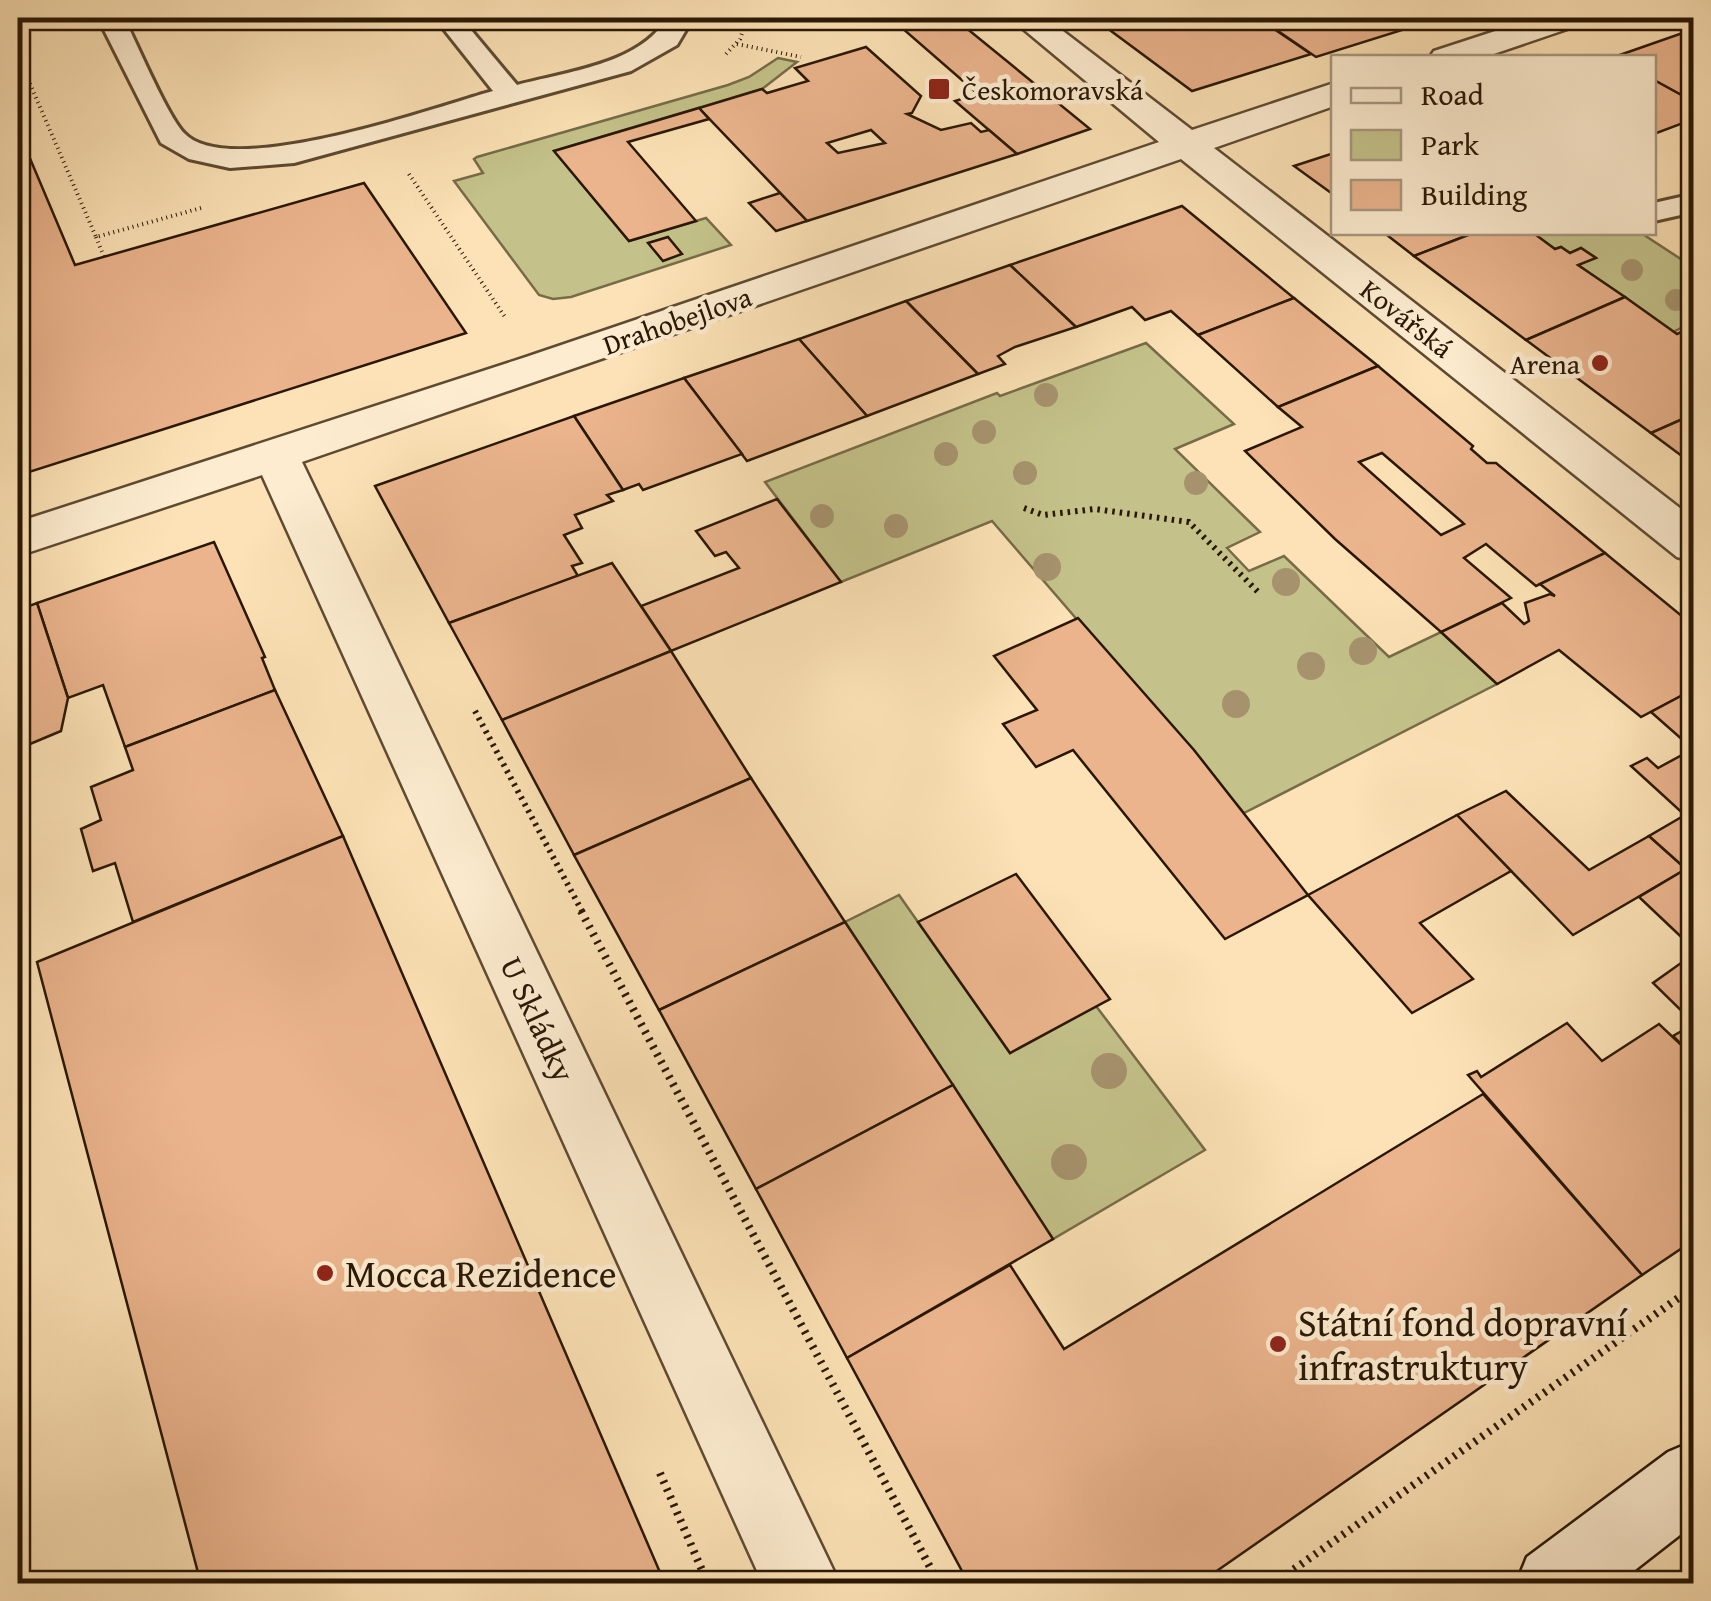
<svg xmlns="http://www.w3.org/2000/svg" width="1711" height="1601" font-family="'Gentium Book Plus',serif">
<style>
.green{fill:#c4c28a;stroke:#766c48;stroke-width:2.5}
.building{fill:#ebb48d;stroke:#291705;stroke-width:2.5;fill-rule:evenodd}
.lines{fill:none;stroke-linecap:round;stroke-linejoin:round}
.service-casing{stroke:#5e4a31;stroke-width:6}
.minor-casing{stroke:#5e4a31;stroke-width:5}
.secondary-casing{stroke:#291705;stroke-width:5}
.path-far2{stroke:#291705;stroke-width:4;stroke-dasharray:1 4;stroke-linecap:butt}
.path-far1{stroke:#291705;stroke-width:6;stroke-dasharray:2.5 5;stroke-linecap:butt}
.path{stroke:#291705;stroke-width:8;stroke-dasharray:2.5 6;stroke-linecap:butt}
.service{fill:#fdecd0;fill-rule:evenodd}
.minor{fill:#fdecd0;fill-rule:evenodd}
.secondary{fill:#fdecd0;fill-rule:evenodd}
.tree{fill:#a6936e}
.poi-dot{fill:#8f2418;stroke:#fdecd0;stroke-width:4}
.labels{text-anchor:middle;dominant-baseline:central;stroke-width:9;stroke-linejoin:round;paint-order:stroke}
.far-poi-label{font-size:28px;fill:#291705;stroke:#fdecd0;text-anchor:start}
.far-street-label{font-size:28px;fill:#291705;stroke:#fdecd0}
.street-label{font-size:32px;fill:#291705;stroke:#fdecd0}
.near-poi-label{font-size:38px;fill:#291705;stroke:#fdecd0;text-anchor:start}
</style>
<rect width="100%" height="100%" fill="#fce2b6"/>
<filter id="stains"><feTurbulence type="fractalNoise" baseFrequency=".002" numOctaves="4"/><feColorMatrix values="0 0 0 0 .2 0 0 0 0 .09 0 0 0 0 .02 0 0 0 .5 -.17"/></filter>
<radialGradient id="worn" r=".72"><stop offset=".6" stop-color="#630" stop-opacity="0"/><stop offset="1" stop-color="#630" stop-opacity=".3"/></radialGradient>
<g class="green">
<path d="M778,58L797,62L762,89L554,151L629,241L706,218L731,245L571,297L553,299L539,295L454,181L483,173L474,159L477,157L728,85L749,77Z"/>
<path d="M1532,233H1641L1693,267L1685,273L1693,279V330L1687,325L1673,332L1578,265L1595,257L1581,248L1570,253L1561,247L1555,249Z"/>
<path d="M1146,343L1234,424L1175,449L1260,532L1227,548L1249,571L1284,556L1389,657L1441,632L1497,684L1244,813L992,521L841,582L765,482L997,393L1000,396Z"/>
<path d="M899,895L1010,1053L1096,1006L1205,1150L1053,1239L845,922Z"/>
</g>
<g class="building">
<path d="M890,18H954L1090,129L1017,154L955,101L978,94L901,27L892,29L883,21Z"/>
<path d="M1130,18H1258L1311,54L1192,91L1103,25Z"/>
<path d="M1259,18H1401L1415,26L1316,57Z"/>
<path d="M1694,29V102L1654,80V58L1614,57Z"/>
<path d="M866,47L921,96L912,113L907,114L941,130L971,123L981,132L989,130L1017,154L807,221L699,108L762,89L767,93L808,81L795,68ZM871,130L885,143L838,153L827,143Z"/>
<path d="M1654,80L1694,102V119L1654,134Z"/>
<path d="M699,108L709,119L628,142L696,221L629,241L554,151Z"/>
<path d="M18,130L75,265L364,183L466,333L26,473L18,444Z"/>
<path d="M1334,153V195L1294,166Z"/>
<path d="M780,193L807,221L776,231L749,203Z"/>
<path d="M1182,206L1294,298L1198,335L1171,311L1145,320L1132,307L1076,327L1010,265Z"/>
<path d="M1383,232H1476L1414,256Z"/>
<path d="M1476,232H1532L1555,249L1561,247L1570,253L1581,248L1596,258L1578,265L1625,297L1526,340L1414,256Z"/>
<path d="M668,237L682,254L663,261L648,243Z"/>
<path d="M1010,265L1076,327L1015,347L998,356L1005,364L978,374L906,301Z"/>
<path d="M1625,297L1677,334L1688,329L1694,333V414L1651,433L1526,340Z"/>
<path d="M1294,298L1378,366L1278,407L1198,335Z"/>
<path d="M906,301L978,374L867,416L799,339Z"/>
<path d="M799,339L867,416L747,461L684,378Z"/>
<path d="M1378,366L1473,446L1471,449L1487,463H1496L1605,553L1536,586L1486,544L1464,558L1511,598L1441,632L1335,539L1245,451L1302,427L1278,407ZM1382,453L1462,522L1464,524L1441,535L1359,462Z"/>
<path d="M684,378L742,454L643,490L639,484L623,490L574,416Z"/>
<path d="M1694,414V465L1651,433Z"/>
<path d="M574,416L623,490L607,495L613,501L575,515L582,528L564,535L582,563L572,566L578,576L449,623L375,486Z"/>
<path d="M777,499L841,582L671,651L641,606L739,568L726,552L715,556L696,531Z"/>
<path d="M214,542L265,657L262,658L275,690L125,747L103,685L68,698L37,603Z"/>
<path d="M1605,553L1694,626V689L1641,717L1559,650L1497,684L1441,632L1502,603L1524,624L1529,621L1525,603L1550,594L1555,596L1540,584Z"/>
<path d="M612,563L671,651L502,720L449,623Z"/>
<path d="M37,603L68,698L61,731L18,749V610Z"/>
<path d="M1078,618L1194,750L1308,895L1225,939L1073,750L1036,767L1003,724L1037,710L994,656Z"/>
<path d="M671,651L751,778L574,855L502,720Z"/>
<path d="M1694,689V816L1689,819L1631,766L1647,758L1658,768L1693,749L1651,712Z"/>
<path d="M275,690L343,836L133,922L115,863L93,871L81,829L101,820L91,787L133,770L125,747Z"/>
<path d="M751,778L845,922L659,1010L574,855Z"/>
<path d="M1506,791L1589,870L1649,836L1686,869L1573,935L1457,815Z"/>
<path d="M1457,815L1511,871L1420,923L1473,979L1412,1013L1308,895Z"/>
<path d="M1685,815L1694,816V864L1686,869L1649,836Z"/>
<path d="M343,836L665,1584H201L37,962Z"/>
<path d="M1686,869L1694,876V949L1639,897Z"/>
<path d="M1016,874L1110,999L1010,1053L918,922Z"/>
<path d="M845,922L953,1085L756,1189L659,1010Z"/>
<path d="M1681,963L1694,975V1023L1653,983Z"/>
<path d="M1567,1023L1602,1061L1659,1024L1694,1057V1240L1642,1275L1468,1075L1477,1071L1481,1077Z"/>
<path d="M1694,1024V1057L1673,1036Z"/>
<path d="M953,1085L1053,1239L847,1358L756,1189Z"/>
<path d="M1483,1094L1642,1275L1198,1584H969L847,1358L1010,1265L1064,1349Z"/>
</g>
<g class="lines">
<g class="service-casing">
<g id="service">
<path d="M98,18H124C137,44 167,115 184,133C229,181 433,108 493,91L435,18H461L517,85C566,72 640,64 667,18H693L677,45L631,71L294,163L230,168L189,159L161,143Z"/>
<path d="M1694,194V212L1654,221V203Z"/>
</g>
</g>
<g class="minor-casing">
<g id="minor">
<path d="M1010,18H1046L1192,130L1334,83V106L1214,148L1694,519V562L1677,557L1181,159L302,462L840,1584H763L262,475L18,556V522L526,357L1159,142Z"/>
<path d="M1535,18H1584L1579,25L1482,58H1429L1434,51Z"/>
</g>
</g>
<g class="secondary-casing">
<path id="secondary" d="M1694,1441V1524L1617,1584H1516L1527,1557L1668,1452Z"/>
</g>
<g class="path-far2">
<path d="M737,44L801,57"/>
<path d="M726,54L740,39L747,18"/>
<path d="M18,56L96,237L201,208"/>
<path d="M409,174L505,317"/>
<path d="M96,237L104,257"/>
</g>
<g class="path-far1">
<path d="M1024,508L1043,515L1095,509L1189,522L1258,592"/>
<path d="M475,711L583,913"/>
</g>
<g class="path">
<path d="M581,911L939,1584"/>
<path d="M660,1473L708,1584"/>
<path d="M1273,1584L1694,1287"/>
</g>
<use href="#service" class="service"/>
<use href="#minor" class="minor"/>
<use href="#secondary" class="secondary"/>
</g>
<g class="tree">
<circle cx="1632" cy="270" r="11"/>
<circle cx="1676" cy="300" r="11"/>
<circle cx="1046" cy="395" r="12"/>
<circle cx="984" cy="432" r="12"/>
<circle cx="946" cy="454" r="12"/>
<circle cx="1025" cy="473" r="12"/>
<circle cx="1196" cy="483" r="12"/>
<circle cx="822" cy="516" r="12"/>
<circle cx="896" cy="526" r="12"/>
<circle cx="1047" cy="567" r="14"/>
<circle cx="1286" cy="582" r="14"/>
<circle cx="1363" cy="651" r="14"/>
<circle cx="1311" cy="666" r="14"/>
<circle cx="1236" cy="704" r="14"/>
<circle cx="1109" cy="1071" r="18"/>
<circle cx="1069" cy="1162" r="18"/>
</g>
<g class="poi-dot">
<rect x="927" y="77" width="24" height="24" rx="5"/>
<circle cx="1600" cy="363" r="10"/>
<circle cx="325" cy="1273" r="10"/>
<circle cx="1278" cy="1344" r="10"/>
</g>
<g class="labels">
<g class="far-poi-label">
<text x="962" y="89">Českomoravská</text>
<text x="1580" y="363" text-anchor="end">Arena</text>
</g>
<g class="far-street-label">
<text transform="translate(1407 318) rotate(38)">Kovářská</text>
<text transform="translate(677 320) rotate(-19)">Drahobejlova</text>
</g>
<g class="street-label">
<text transform="translate(538 1019) rotate(65)">U Skládky</text>
</g>
<g class="near-poi-label">
<text x="345" y="1273">Mocca Rezidence</text>
<text x="1298" y="1322">Státní fond dopravní<tspan x="1298" dy="44">infrastruktury</tspan></text>
</g>
</g>
<rect width="1711" height="1601" fill="none" stroke="#fce2b6" stroke-width="60"/>
<rect x="20" y="20" width="1671" height="1561" fill="none" stroke="#291705" stroke-width="5"/>
<rect x="30" y="30" width="1651" height="1541" fill="none" stroke="#291705" stroke-width="2.5"/>
<rect x="1331" y="55" width="325" height="180" fill="#fdecd0" stroke="#a8977f" stroke-width="2.5"/>
<rect x="1351" y="88" width="50" height="15" fill="#fdecd0" stroke="#a8977f" stroke-width="2.5"/>
<text x="1421" y="105" font-size="30" fill="#291705">Road</text>
<rect x="1351" y="130" width="50" height="30" fill="#c4c28a" stroke="#a8977f" stroke-width="2.5"/>
<text x="1421" y="155" font-size="30" fill="#291705">Park</text>
<rect x="1351" y="180" width="50" height="30" fill="#ebb48d" stroke="#a8977f" stroke-width="2.5"/>
<text x="1421" y="205" font-size="30" fill="#291705">Building</text>
<rect width="100%" height="100%" filter="url(#stains)"/>
<rect width="100%" height="100%" fill="url(#worn)"/>
</svg>
